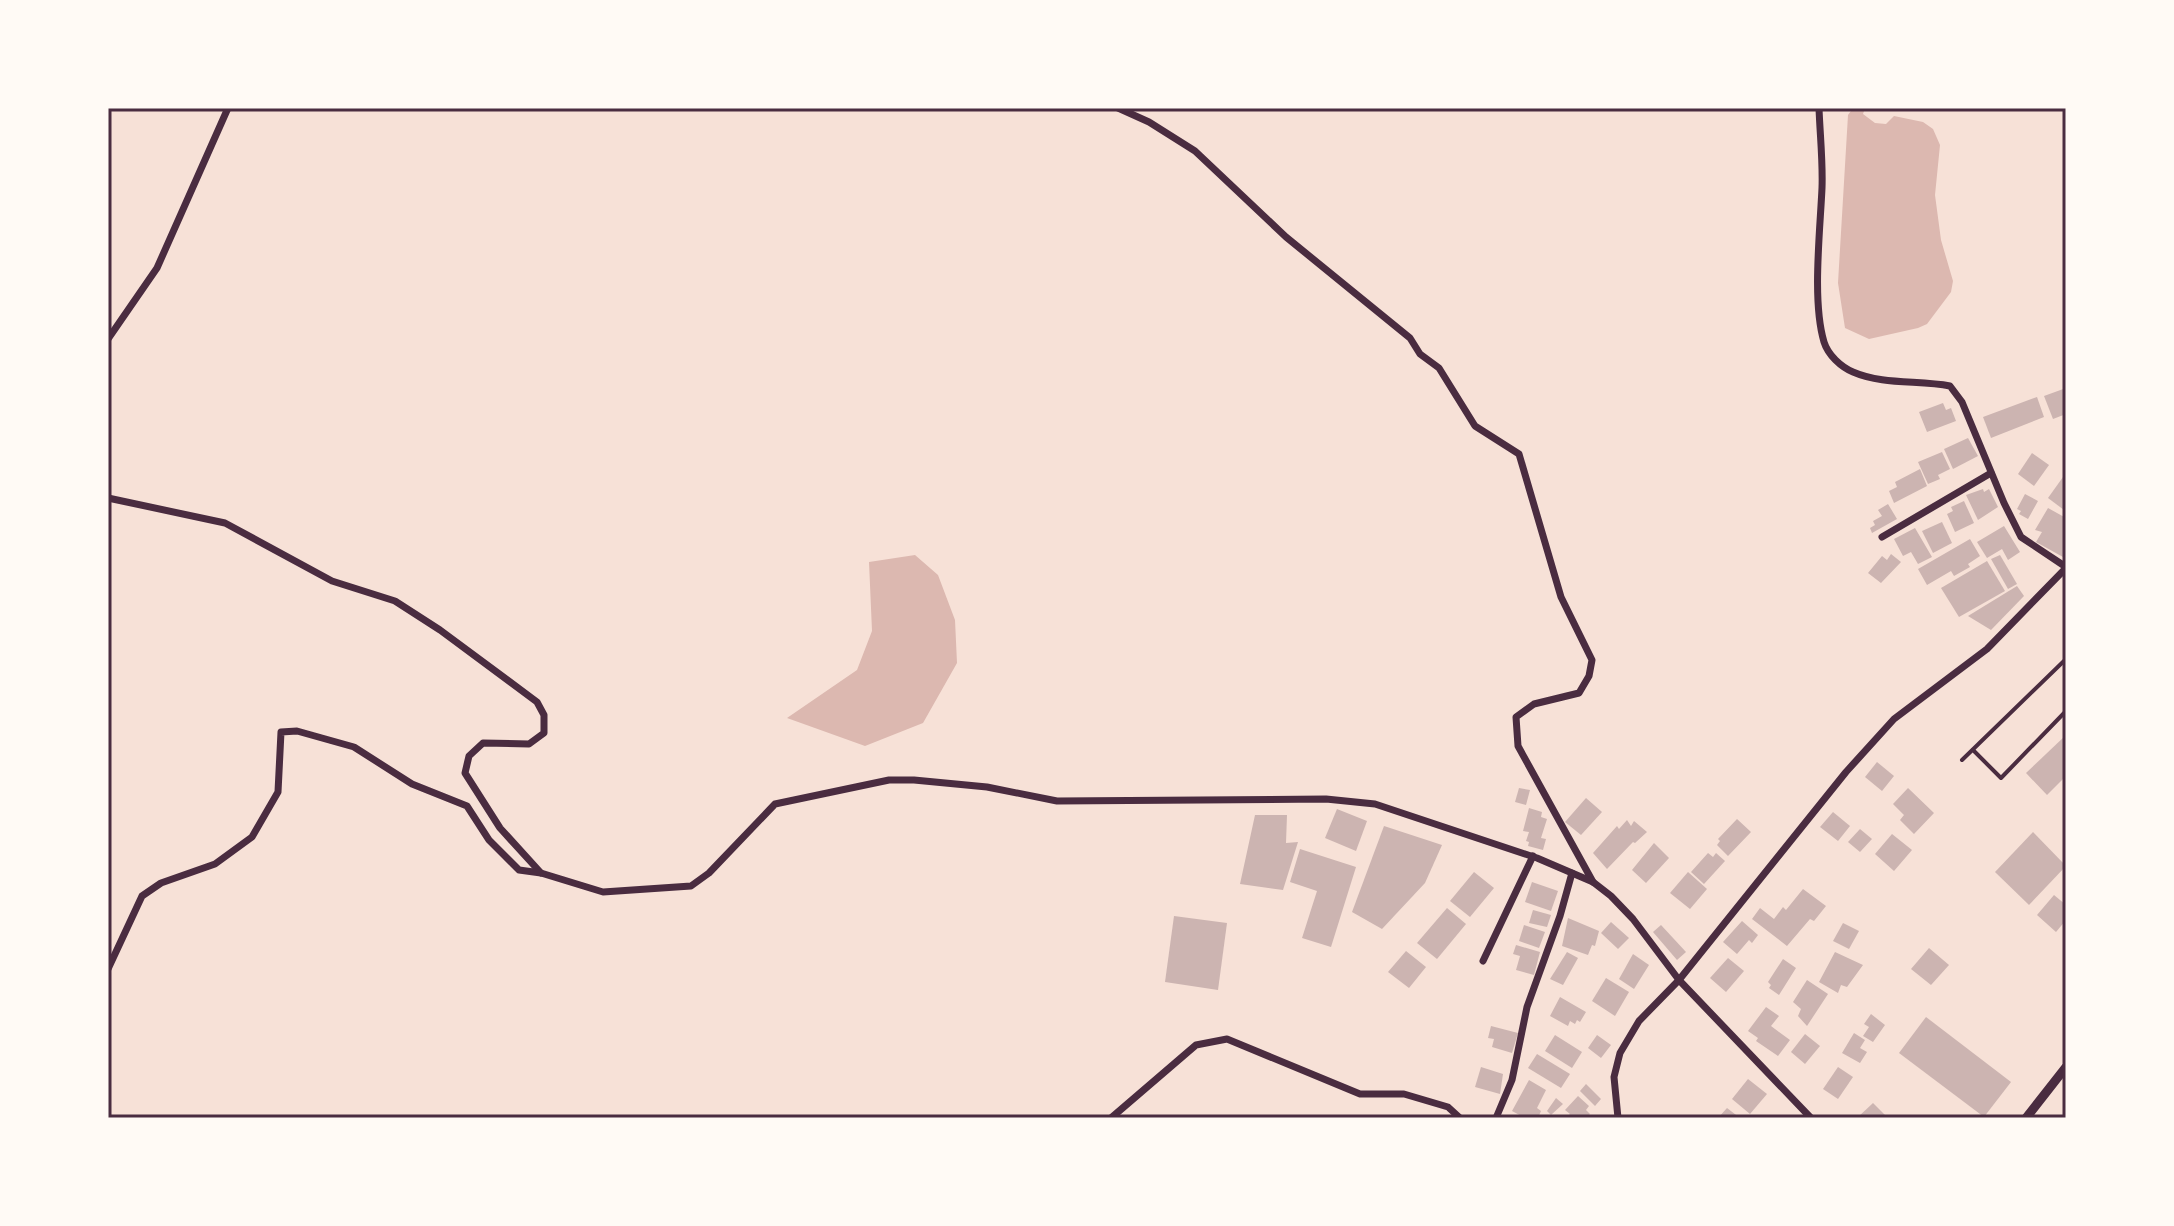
<svg xmlns="http://www.w3.org/2000/svg" width="2174" height="1226" font-family="'Sofia Sans Condensed',sans-serif">
<style>
.water{fill:#dcb8b0}
.building{fill:#ccb4b1}
.lines{fill:none;stroke-linecap:round;stroke-linejoin:round}
.service{stroke:#4a2c40;stroke-width:4}
.minor{stroke:#4a2c40;stroke-width:7}
.tertiary{stroke:#4a2c40;stroke-width:9}
.neatline{fill:none;stroke:#4a2c40;stroke-width:3}
</style>
<rect width="100%" height="100%" fill="#f7e1d7"/>
<g class="water">
<path d="M1853,108H1875L1874,110L1864,111L1863,114L1875,123L1886,124L1894,116L1923,122L1933,129L1940,145L1935,195L1941,240L1953,281L1951,292L1927,324L1918,328L1869,339L1845,328L1838,283L1848,115Z"/>
<path d="M915,555L938,575L955,620L957,663L923,723L865,746L787,718L857,670L872,631L869,562Z"/>
</g>
<g class="building">
<path d="M2066,388V414L2053,419L2044,396Z"/>
<path d="M2037,397L2044,417L1991,438L1983,417Z"/>
<path d="M1943,403L1946,410L1951,408L1956,421L1927,432L1919,412Z"/>
<path d="M1968,438L1978,456L1953,469L1944,449Z"/>
<path d="M1942,452L1950,469L1938,475L1940,479L1928,484L1918,462Z"/>
<path d="M2032,453L2049,465L2034,486L2018,474Z"/>
<path d="M1920,469L1927,486L1894,503L1889,491L1897,487L1895,482Z"/>
<path d="M2063,477L2066,480L2064,510L2048,498Z"/>
<path d="M1983,489L1984,492L1989,489L1998,507L1978,520L1966,495Z"/>
<path d="M2025,494L2038,501L2028,519L2019,514L2021,511L2017,509Z"/>
<path d="M1964,501L1974,523L1955,532L1947,514L1953,511L1951,507Z"/>
<path d="M1888,504L1897,519L1872,533L1870,528L1875,525L1873,521L1882,516L1878,510Z"/>
<path d="M2048,508L2066,518V551L2063,557L2036,542L2042,532L2035,530Z"/>
<path d="M1942,522L1952,543L1933,553L1922,531Z"/>
<path d="M2004,526L2020,552L2008,560L2002,549L1987,558L1977,542Z"/>
<path d="M1915,528L1932,557L1918,564L1911,552L1903,556L1894,539Z"/>
<path d="M1970,539L1980,556L1968,564L1970,567L1954,576L1951,571L1927,585L1918,569Z"/>
<path d="M1891,554L1901,562L1881,583L1868,573L1882,556L1887,560Z"/>
<path d="M2000,555L2017,584L2008,589L1991,559Z"/>
<path d="M1987,561L2005,591L1959,617L1941,588Z"/>
<path d="M2017,586L2024,596L1991,630L1968,616Z"/>
<path d="M2066,735V776L2047,795L2026,773Z"/>
<path d="M1877,762L1894,776L1882,791L1865,777Z"/>
<path d="M1519,788L1530,790L1526,805L1515,802Z"/>
<path d="M1908,788L1934,813L1914,834L1900,820L1904,815L1893,804Z"/>
<path d="M1586,798L1602,812L1581,835L1565,822Z"/>
<path d="M1529,808L1542,812L1541,817L1547,819L1541,838L1546,839L1543,850L1528,846L1529,842L1526,841L1529,832L1523,831Z"/>
<path d="M1337,809L1367,821L1356,851L1325,838Z"/>
<path d="M1833,812L1850,826L1838,841L1820,827Z"/>
<path d="M1255,815H1287L1286,843L1298,842L1283,890L1240,884Z"/>
<path d="M1737,819L1751,832L1728,856L1717,845L1720,841L1718,839Z"/>
<path d="M1627,820L1631,826L1634,821L1647,832L1635,843L1633,842L1607,869L1593,853L1617,826L1619,829Z"/>
<path d="M1384,826L1442,845L1425,883L1382,929L1352,912Z"/>
<path d="M1860,829L1872,839L1860,852L1848,842Z"/>
<path d="M2033,832L2066,866L2029,905L1995,872Z"/>
<path d="M1892,834L1912,850L1894,871L1875,854Z"/>
<path d="M1654,843L1669,858L1646,883L1632,870Z"/>
<path d="M1300,849L1356,867L1331,947L1302,938L1317,891L1290,882Z"/>
<path d="M1708,853L1713,857L1716,853L1725,861L1704,884L1691,872Z"/>
<path d="M1474,872L1494,888L1470,917L1450,901Z"/>
<path d="M1688,872L1707,889L1690,909L1670,893Z"/>
<path d="M1532,882L1558,891L1551,911L1525,902Z"/>
<path d="M1803,889L1826,906L1814,921L1810,919L1787,946L1752,919L1760,908L1774,919L1783,907L1786,910Z"/>
<path d="M2054,895L2066,905V920L2056,932L2037,915Z"/>
<path d="M1447,908L1466,924L1437,959L1417,943Z"/>
<path d="M1533,910L1551,915L1547,927L1529,923Z"/>
<path d="M1174,916L1227,923L1218,990L1165,982Z"/>
<path d="M1568,918L1599,931L1595,946L1592,945L1588,955L1562,946Z"/>
<path d="M1742,921L1758,935L1752,943L1749,940L1737,954L1723,942Z"/>
<path d="M1611,922L1629,938L1618,949L1601,933Z"/>
<path d="M1843,923L1859,931L1849,949L1833,941Z"/>
<path d="M1524,925L1545,932L1539,948L1519,941Z"/>
<path d="M1661,925L1686,952L1677,960L1653,932Z"/>
<path d="M1516,945L1540,952L1534,975L1516,970L1520,956L1513,954Z"/>
<path d="M1929,948L1949,965L1931,985L1911,969Z"/>
<path d="M1406,951L1426,967L1409,988L1388,972Z"/>
<path d="M1567,952L1578,958L1563,985L1550,979Z"/>
<path d="M1835,952L1863,965L1847,987L1841,985L1838,993L1819,982Z"/>
<path d="M1633,954L1649,965L1634,989L1619,979Z"/>
<path d="M1728,958L1744,971L1726,992L1710,978Z"/>
<path d="M1783,959L1796,968L1779,995L1769,988L1771,985L1768,982Z"/>
<path d="M1606,978L1629,992L1615,1016L1592,1001Z"/>
<path d="M1807,980L1828,994L1807,1026L1798,1016L1801,1009L1793,1002Z"/>
<path d="M1560,997L1586,1012L1580,1022L1577,1020L1575,1024L1570,1021L1568,1026L1550,1016Z"/>
<path d="M1766,1007L1779,1016L1771,1026L1790,1040L1778,1056L1756,1041L1758,1038L1748,1031Z"/>
<path d="M1871,1014L1885,1025L1873,1042L1863,1036L1869,1027L1864,1024Z"/>
<path d="M1926,1017L2011,1082L1984,1117L1899,1053Z"/>
<path d="M1491,1026L1518,1033L1512,1053L1492,1047L1494,1039L1488,1038Z"/>
<path d="M1854,1033L1865,1040L1860,1048L1867,1052L1860,1063L1842,1053Z"/>
<path d="M1805,1034L1820,1046L1805,1064L1791,1052Z"/>
<path d="M1555,1035L1582,1052L1572,1068L1545,1051Z"/>
<path d="M1597,1035L1611,1045L1601,1058L1588,1048Z"/>
<path d="M1537,1054L1570,1074L1561,1088L1528,1068Z"/>
<path d="M1481,1067L1503,1074L1500,1094L1475,1087Z"/>
<path d="M1838,1067L1853,1077L1838,1099L1823,1089Z"/>
<path d="M1748,1079L1767,1094L1750,1114L1732,1099Z"/>
<path d="M1529,1080L1546,1090L1537,1108L1541,1111L1538,1118H1525L1512,1111Z"/>
<path d="M1586,1084L1601,1099L1595,1106L1580,1091Z"/>
<path d="M1578,1096L1589,1106L1586,1110L1590,1114L1586,1118H1566L1570,1114L1565,1110Z"/>
<path d="M1556,1098L1563,1104L1551,1115L1547,1111Z"/>
<path d="M1873,1103L1888,1118H1857Z"/>
<path d="M1727,1108L1740,1118H1718Z"/>
</g>
<g class="lines">
<g class="service">
<path d="M1973,750L2001,778L2066,711"/>
<path d="M1962,760L2066,659"/>
</g>
<g class="minor">
<path d="M1118,108L1149,122L1195,151L1286,237L1410,338L1420,354L1439,368L1475,426L1519,454L1561,597L1592,660L1589,676L1579,693L1534,704L1516,717L1518,746L1593,882"/>
<path d="M1819,108C1820,135 1823,162 1822,188C1820,232 1812,302 1824,342C1828,355 1841,367 1853,372C1883,385 1918,380 1950,386L1962,402L2004,503L2021,537L2066,567"/>
<path d="M108,339L157,268L228,108"/>
<path d="M108,498L225,523L332,581L395,601L440,630L537,702L544,715V733L529,744L483,743L469,756L465,773L500,828L541,873"/>
<path d="M1882,537L1991,473"/>
<path d="M1483,961L1533,856"/>
<path d="M108,969L142,896L161,883L215,864L252,837L278,792L281,732L297,731L354,747L412,784L467,806L489,840L519,870L541,873L603,892L691,886L709,873L775,804L889,780H914L987,787L1057,801L1326,799L1375,804L1537,858L1593,882L1611,896L1633,919L1679,980L1811,1118"/>
<path d="M1111,1118L1196,1045L1227,1039L1360,1094H1404L1448,1107L1460,1118"/>
<path d="M1496,1118L1512,1080L1527,1007L1560,916L1572,873"/>
<path d="M1618,1118L1614,1077L1620,1053L1639,1021L1679,980L1846,772L1894,719L1987,649L2066,568"/>
</g>
<path class="tertiary" d="M2026,1118L2066,1067"/>
</g>
<rect width="2174" height="1226" fill="none" stroke="#fffaf5" stroke-width="220"/>
<rect x="110" y="110" width="1954" height="1006" class="neatline"/>
</svg>
